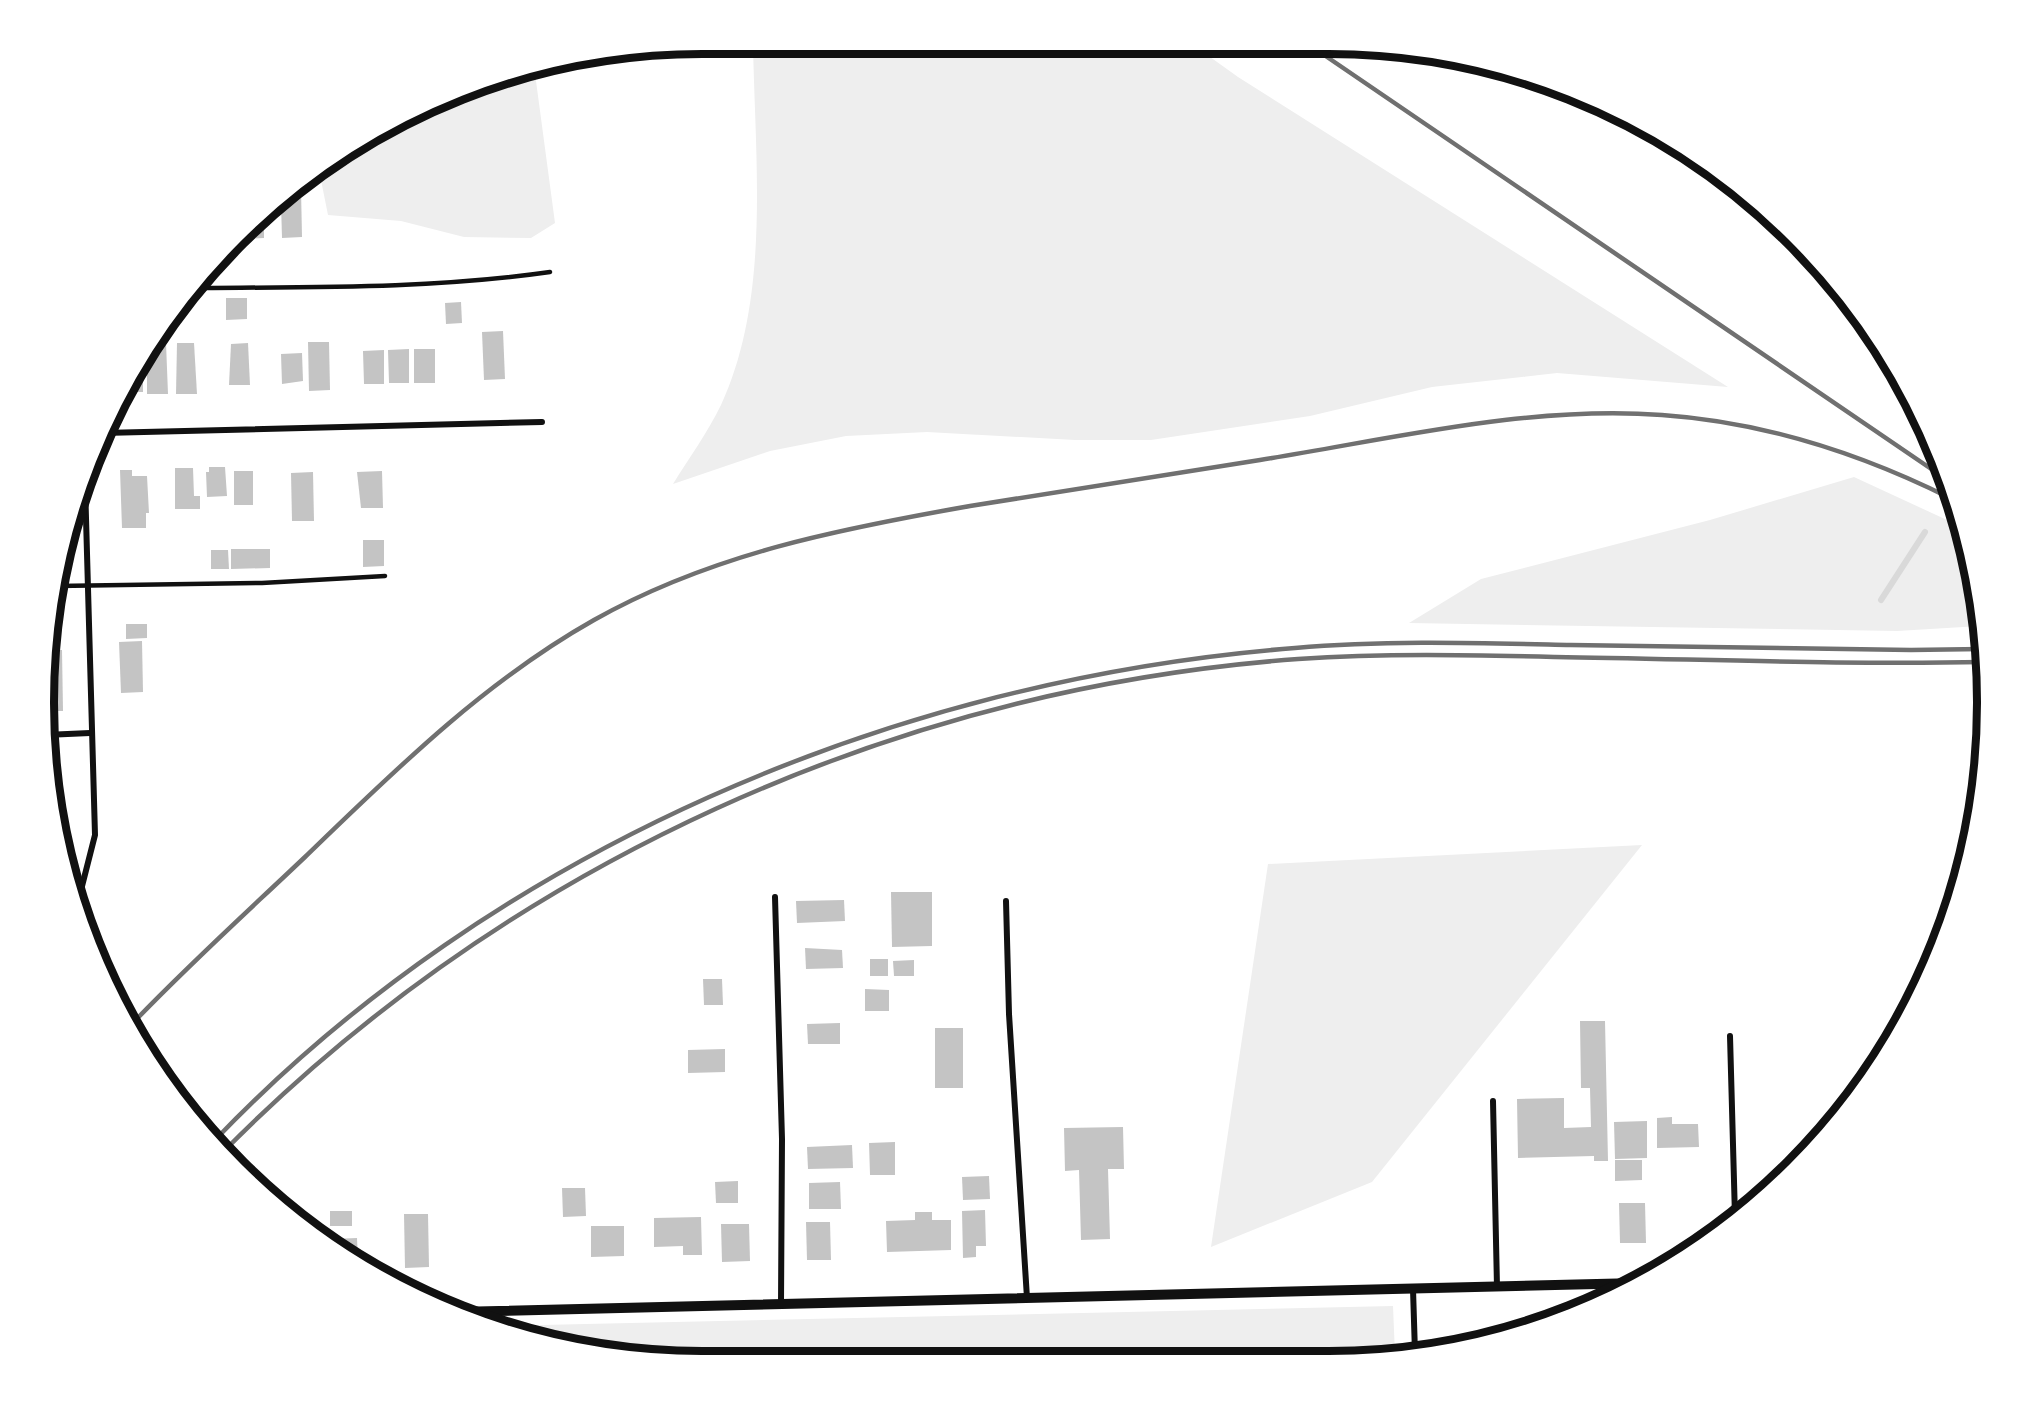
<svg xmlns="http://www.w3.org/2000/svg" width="2031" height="1405" font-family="'Times New Roman',serif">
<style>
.green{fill:#eee}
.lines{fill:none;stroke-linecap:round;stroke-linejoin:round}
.stream{stroke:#d9d9d9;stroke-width:6}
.building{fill:#c4c4c4}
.service{stroke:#111;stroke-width:4.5}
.minor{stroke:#111;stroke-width:6}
.tertiary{stroke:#111;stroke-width:10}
.rail{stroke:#707070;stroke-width:4.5}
.rim{fill:none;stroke:#111;stroke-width:8}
</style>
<rect width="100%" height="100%" fill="#fff"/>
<g class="green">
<path d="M753,44H1192L1238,77L1728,387L1557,373L1432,387L1310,416L1151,440H1075L927,432L846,436L770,451L673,484C689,458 708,432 721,405C771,297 755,160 753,44Z"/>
<path d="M534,66L555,223L531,238L464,237L401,221L328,215L319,170L337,154L450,94Z"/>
<path d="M1854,477L1960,526L1975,574L1980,626L1897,631L1409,623L1481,579L1710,520Z"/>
<path d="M1642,845L1372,1182L1211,1247L1268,864Z"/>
<path d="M1393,1306L1395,1355L1329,1361H703L574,1349L499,1326Z"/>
</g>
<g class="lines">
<path class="stream" d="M1881,600L1925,532"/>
</g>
<g class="building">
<path d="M297,189H301L302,237L282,238L281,203Z"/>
<path d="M264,218V238L244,239V235Z"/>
<path d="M226,298H247V319L226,320Z"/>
<path d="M461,302L462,323L446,324L445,303Z"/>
<path d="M503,331L505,379L484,380L482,332Z"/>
<path d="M308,342H329L330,390L309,391Z"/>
<path d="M151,343H166L168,394H147V361H149Z"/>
<path d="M177,343H194L197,394H176Z"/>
<path d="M248,343L250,385H229L231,344Z"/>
<path d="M409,349V383H389L388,350Z"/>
<rect x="414" y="349" width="21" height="34"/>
<path d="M384,350V384H364L363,351Z"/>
<path d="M302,353L303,381L282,384L281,354Z"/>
<path d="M143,359V392H125L136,371Z"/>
<path d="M209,467H225L227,496L207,497L206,472H209Z"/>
<path d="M175,468H193L194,496H200V509H175Z"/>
<path d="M120,470H132V476H147L149,513H146V528H122Z"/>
<rect x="234" y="471" width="19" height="34"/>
<path d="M382,471L383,508H361L357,472Z"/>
<path d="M313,472L314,521H292L291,473Z"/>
<path d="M363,540H384V566L363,567Z"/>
<path d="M231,549H270V568L231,569Z"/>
<path d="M211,550H228L229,569H211Z"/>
<path d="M126,624H147V638L126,639Z"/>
<path d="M142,641L143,692L121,693L119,642Z"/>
<path d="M48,650H62L63,711H46Z"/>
<path d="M891,892H932V946L892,947Z"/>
<path d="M844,900L845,921L797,923L796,901Z"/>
<path d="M805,948L842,950L843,968L806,969Z"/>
<rect x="870" y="959" width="18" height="17"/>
<path d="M914,960V976H894L893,961Z"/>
<path d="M703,979H722L723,1005H704Z"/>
<path d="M865,989L889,990V1011H865Z"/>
<path d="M1580,1021H1605L1608,1161H1594V1156L1518,1158L1517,1099L1564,1098V1128L1591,1127L1590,1088H1581Z"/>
<path d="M840,1023V1044H808L807,1024Z"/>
<rect x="935" y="1028" width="28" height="60"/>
<path d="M725,1049V1072L688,1073V1050Z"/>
<path d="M1672,1117V1124H1698L1699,1147L1657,1148V1118Z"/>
<path d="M1647,1121V1158L1615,1159L1614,1122Z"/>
<path d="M1123,1127L1124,1169H1108L1110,1239L1081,1240L1079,1170L1065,1171L1064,1128Z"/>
<path d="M895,1142V1175H870L869,1143Z"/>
<path d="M852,1145L853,1168L808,1169L807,1147Z"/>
<path d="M1615,1160H1642V1180L1615,1181Z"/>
<path d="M989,1176L990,1199L963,1200L962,1177Z"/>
<path d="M738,1181V1203H716L715,1182Z"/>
<path d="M840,1182L841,1209H809V1183Z"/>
<path d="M562,1188H585L586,1216L563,1217Z"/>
<path d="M1619,1203H1645L1646,1243H1620Z"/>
<path d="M985,1210L986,1246H976V1257L963,1258L962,1211Z"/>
<rect x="330" y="1211" width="22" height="15"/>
<path d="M915,1212H932V1220H951V1250L887,1252L886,1221L915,1220Z"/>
<path d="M404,1214H428L429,1267L405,1268Z"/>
<path d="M701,1217L702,1255H683V1246L654,1247V1218Z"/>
<path d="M806,1222H830L831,1260H807Z"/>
<path d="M721,1224H749L750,1261L722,1262Z"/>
<path d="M591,1226H624V1256L591,1257Z"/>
<path d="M357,1238L358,1261L332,1247V1239Z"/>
<path d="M1522,1320H1542L1522,1327Z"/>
</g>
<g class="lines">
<g class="service">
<path d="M192,288C311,287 431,289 550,272"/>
<path d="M57,586L262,583L385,576"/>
</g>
<g class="minor">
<path d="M103,433L542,422"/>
<path d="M45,735L90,733"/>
<path d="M775,897L782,1139L781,1304"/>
<path d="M79,898L95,835L85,483"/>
<path d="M1006,901L1009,1014L1027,1298"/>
<path d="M1730,1036L1735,1217"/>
<path d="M1493,1101L1497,1287"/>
<path d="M1413,1289L1415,1353"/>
</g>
<path class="tertiary" d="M454,1312L1638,1283"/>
<g class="rail">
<path d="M1308,44L1946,479"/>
<path d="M130,1026C186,967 246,913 305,857C395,770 484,682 594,620C711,554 839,529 970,506C1066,490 1163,475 1260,460C1392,439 1528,405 1662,415C1764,422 1862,454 1952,499"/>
<path d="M214,1141C492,850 896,679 1295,648C1387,640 1479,643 1571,645C1685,646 1798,648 1911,650L1982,649"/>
<path d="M223,1152C508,864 894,689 1298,659C1384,653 1469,655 1555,657C1698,659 1841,665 1984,662"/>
</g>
</g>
<path d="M0 0H2031V1405H0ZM702 54H1329A648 648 0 0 1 1977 702V703A648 648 0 0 1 1329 1351H702A648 648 0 0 1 54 703V702A648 648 0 0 1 702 54Z" fill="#fff" fill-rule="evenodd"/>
<path class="rim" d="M702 54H1329A648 648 0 0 1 1977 702V703A648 648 0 0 1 1329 1351H702A648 648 0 0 1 54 703V702A648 648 0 0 1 702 54Z"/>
</svg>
